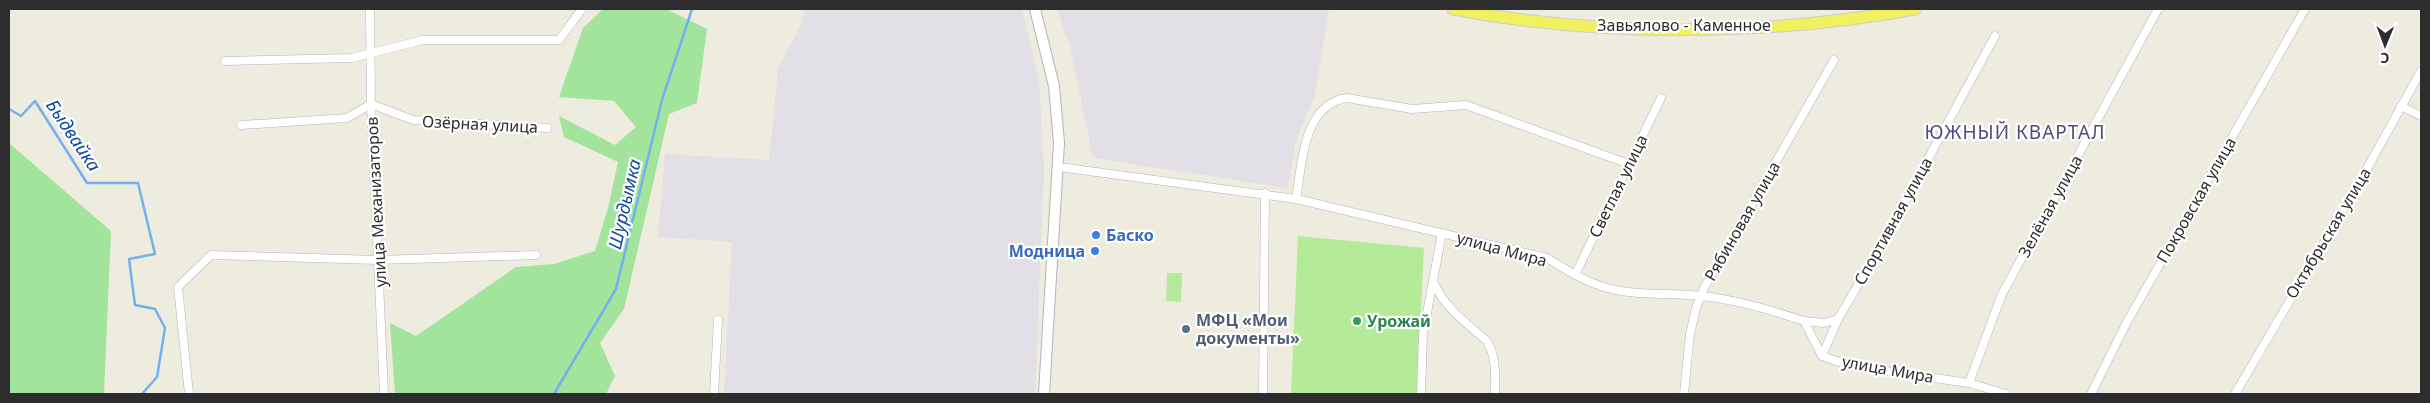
<svg xmlns="http://www.w3.org/2000/svg" width="2430" height="403" font-family="'Noto Sans',sans-serif">
<style>
.industrial{fill:#e3dfe7}
.green{fill:#a3e49c}
.pitch{fill:#b4eb98}
.lines{fill:none;stroke-linecap:round;stroke-linejoin:round}
.stream{stroke:#73b0ef;stroke-width:2.5}
.street-casing{stroke:#b3b3c0;stroke-width:9}
.secondary-casing{stroke:#b3b3c0;stroke-width:12}
.primary-casing{stroke:#cdcdcd;stroke-width:13}
.street{stroke:#fff;stroke-width:8}
.secondary{stroke:#fff;stroke-width:10}
.primary{stroke:#eff161;stroke-width:11}
.shop-dot{fill:#3f7fe0;stroke:#fff;stroke-width:2}
.leisure-dot{fill:#2e9e5b;stroke:#fff;stroke-width:2}
.service-dot{fill:#5c6f8a;stroke:#fff;stroke-width:2}
.labels{text-anchor:middle;dominant-baseline:central;stroke-width:4.5;stroke-linejoin:round;paint-order:stroke}
.street-label{font-size:16px;fill:#2d2d2d;stroke:#fff}
.shop-label{font-size:16px;font-weight:bold;fill:#366cbe;stroke:#fff;text-anchor:start}
.service-label{font-size:16px;font-weight:bold;fill:#4e5e75;stroke:#fff;text-anchor:start}
.leisure-label{font-size:16px;font-weight:bold;fill:#27864d;stroke:#fff;text-anchor:start}
.water-label{font-size:18px;font-style:italic;fill:#0d4aa0;stroke:#fff}
.quarter-label{font-size:19px;letter-spacing:1px;fill:#504c7e;stroke:#fff}
</style>
<rect width="100%" height="100%" fill="#eeebdf"/>
<g class="industrial">
<path d="M805,9H1022L1039,79L1044,172L1035,394H724L732,242L658,237L665,154L769,160L778,69L801,25Z"/>
<path d="M1057,9L1329,10L1315,94L1295,144L1288,188L1093,158L1071,50Z"/>
</g>
<g class="green">
<path d="M603,9H666L707,29L697,103L669,114L624,309L600,343L615,376L606,394H395L390,323L416,336L516,267L554,264L595,251L608,208L618,162L564,137L559,116L615,145L636,127L614,101L559,97L583,28Z"/>
<path d="M9,143L111,231L104,394H9Z"/>
</g>
<g class="pitch">
<path d="M1298,236L1424,248L1417,394H1291Z"/>
<path d="M1167,273H1182L1181,302L1166,301Z"/>
</g>
<g class="lines">
<g class="stream">
<path d="M9,109L21,116L35,101L87,183H138L155,254L129,259L135,305L155,309L165,328L157,377L142,394"/>
<path d="M554,394L616,289L662,100L692,9"/>
</g>
<g class="street-casing">
<g id="street">
<path d="M370,9L371,104L384,394"/>
<path d="M225,61L352,58L423,40H559L582,9"/>
<path d="M2401,106L2421,116"/>
<path d="M241,125L347,118L371,104L413,120L547,128"/>
<path d="M1059,167L1296,199L1547,258C1563,268 1580,279 1598,285C1630,297 1666,292 1700,296C1735,299 1770,310 1804,321L1822,356L1851,366L1969,383L2006,394"/>
<path d="M1296,199C1302,164 1303,104 1347,98L1412,109L1466,105L1629,164"/>
<path d="M1575,275L1661,98"/>
<path d="M1434,283C1444,307 1466,323 1486,340C1497,356 1495,375 1495,394"/>
<path d="M1804,321L1824,323L1838,319"/>
<path d="M1822,356L1838,319L1874,258L1995,36"/>
<path d="M1969,383L2002,294L2158,9"/>
<path d="M189,394L178,287L211,255L378,260L536,255"/>
<path d="M714,394L718,320"/>
<path d="M1263,394L1265,193"/>
<path d="M1421,394L1423,334L1442,233"/>
<path d="M1684,394L1690,334L1696,308L1704,288L1834,60"/>
<path d="M2091,394L2127,322L2305,9"/>
<path d="M2235,394L2363,176L2421,71"/>
</g>
</g>
<g class="secondary-casing">
<path id="secondary" d="M1035,9L1054,86L1059,143L1044,394"/>
</g>
<g class="primary-casing">
<path id="primary" d="M1453,9C1601,37 1767,36 1915,9"/>
</g>
<use href="#street" class="street"/>
<use href="#secondary" class="secondary"/>
<use href="#primary" class="primary"/>
</g>
<g class="shop-dot">
<circle cx="1096" cy="235" r="5"/>
<circle cx="1095" cy="251" r="5"/>
</g>
<circle class="leisure-dot" cx="1357" cy="321" r="5"/>
<circle class="service-dot" cx="1186" cy="329" r="5"/>
<g class="labels">
<g class="street-label">
<text x="1684" y="25">Завьялово - Каменное</text>
<text transform="translate(480 124) rotate(3)">Озёрная улица</text>
<text transform="translate(1618 186) rotate(-64)">Светлая улица</text>
<text transform="translate(2196 200) rotate(-60)">Покровская улица</text>
<text transform="translate(376 202) rotate(-93)">улица Механизаторов</text>
<text transform="translate(2050 206) rotate(-61)">Зелёная улица</text>
<text transform="translate(1742 221) rotate(-60)">Рябиновая улица</text>
<text transform="translate(1893 221) rotate(-61)">Спортивная улица</text>
<text transform="translate(2328 233) rotate(-59)">Октябрьская улица</text>
<text transform="translate(1502 249) rotate(15)">улица Мира</text>
<text transform="translate(1888 369) rotate(10)">улица Мира</text>
</g>
<g class="shop-label">
<text x="1106" y="235">Баско</text>
<text x="1085" y="251" text-anchor="end">Модница</text>
</g>
<g class="service-label">
<text x="1196" y="320">МФЦ «Мои<tspan x="1196" dy="18">документы»</tspan></text>
</g>
<g class="leisure-label">
<text x="1367" y="321">Урожай</text>
</g>
<g class="water-label">
<text transform="translate(74 135) rotate(56)">Быдвайка</text>
<text transform="translate(624 204) rotate(-77)">Шурдымка</text>
</g>
<g class="quarter-label">
<text x="2015" y="132">ЮЖНЫЙ КВАРТАЛ</text>
</g>
</g>
<rect width="2430" height="403" fill="none" stroke="#2d2d2d" stroke-width="20"/>
<g transform="translate(2385 45) rotate(181)" stroke="#ffffff" stroke-width="4" paint-order="stroke">
<path d="M0-4L9 19L0 12L-9 19Z" fill="#2d2d2d"/>
<text y="-8" font-size="14" font-weight="bold" text-anchor="middle" fill="#2d2d2d">С</text>
</g>
</svg>
